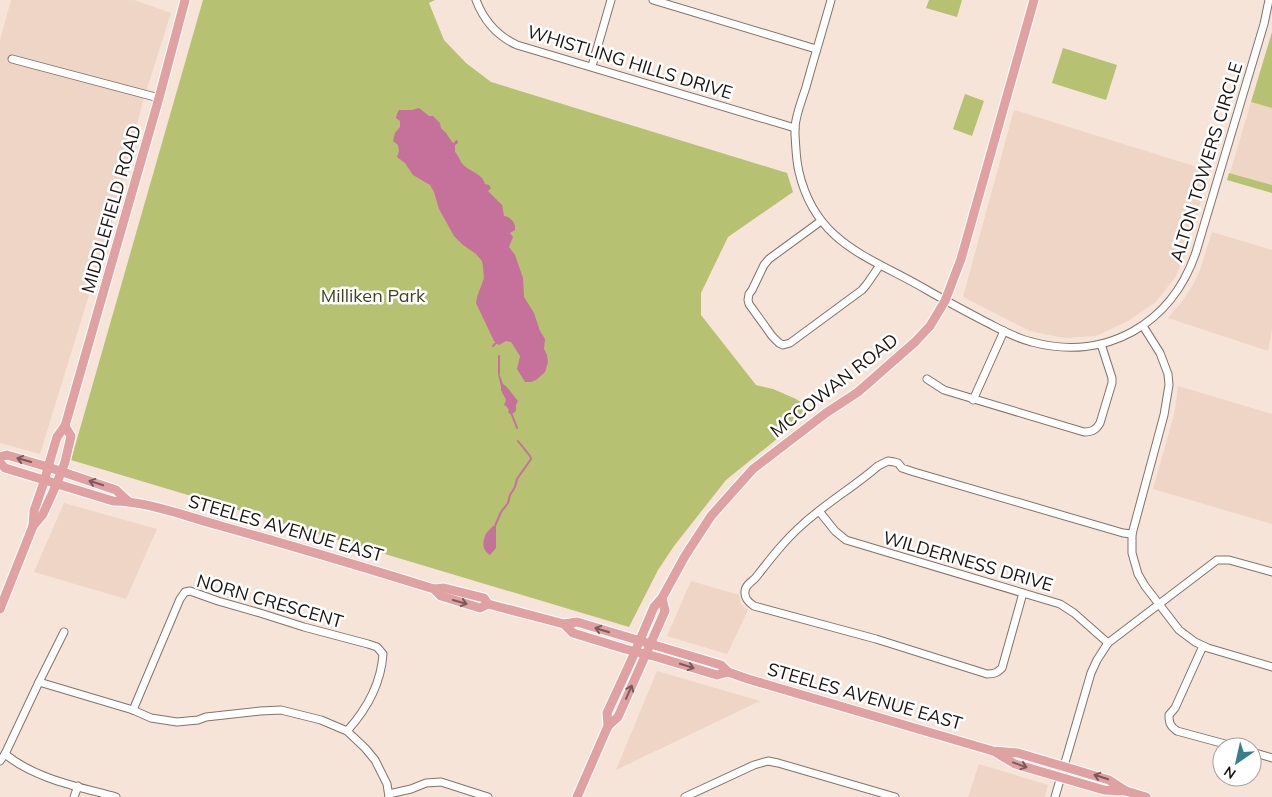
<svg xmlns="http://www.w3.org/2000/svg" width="1272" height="797" font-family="Mulish,sans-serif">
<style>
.built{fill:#eed5c6}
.green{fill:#b6c172}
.water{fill:#c5719b}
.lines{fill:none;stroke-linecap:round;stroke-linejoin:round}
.stream{stroke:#c5719b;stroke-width:2}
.minor-casing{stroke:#83736a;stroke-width:9}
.major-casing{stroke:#fff;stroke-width:11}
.minor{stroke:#fff;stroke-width:7}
.major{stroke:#e0a1a2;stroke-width:9}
.oneway{stroke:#7d5a5a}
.labels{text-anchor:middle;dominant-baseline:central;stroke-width:5;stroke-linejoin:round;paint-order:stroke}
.street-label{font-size:18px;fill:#1a1411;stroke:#fff}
.park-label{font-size:18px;fill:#3f441e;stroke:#fff}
</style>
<rect width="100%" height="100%" fill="#f6e4d9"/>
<g class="built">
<path d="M11,0H134L171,13L143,101L117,204L40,454L0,443V40Z"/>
<path d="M1251,102L1272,108V185L1230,173Z"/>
<path d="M1014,110L1210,171L1185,253L1176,276L1156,302L1128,321L1096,336L1064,338L1030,331L963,297Z"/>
<path d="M1212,232L1272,250V330L1268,351L1168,318L1181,303L1193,285L1200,270Z"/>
<path d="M1178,386L1272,414V524L1153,489L1174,415L1176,403Z"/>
<path d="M64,503L157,529L126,599L34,572Z"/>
<path d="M691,581L739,595L741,604L748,610L727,654L667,636Z"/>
<path d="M657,671L760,701L616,770Z"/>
<path d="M979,764L1048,785L1045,797H968Z"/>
</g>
<g class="green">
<path d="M203,0H435L429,3L444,40L466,63L491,82L787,173L793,192L728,237L701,293V315L756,385L773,389L796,399L805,405L809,413L726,480L674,546L658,570L629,627L71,460Z"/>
<path d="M929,0H962L957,17L926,8Z"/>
<path d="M1272,32V108L1251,102Z"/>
<path d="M1063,48L1117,65L1106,100L1052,83Z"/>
<path d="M965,94L984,101L972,136L953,129Z"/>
<path d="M1229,173L1272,185V193L1227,180Z"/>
</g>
<g class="water">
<path d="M419,108L429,116H433L440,123L441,128L446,133L452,142L454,143L456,140L458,141V143L455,145V152C456,153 459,157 459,158C460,159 460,161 461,162C466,171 482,172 485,184L489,185L491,188L488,191L502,205L504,216C511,217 516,223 515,230L510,233L513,237L509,247L515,255L523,278L524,297L534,313L540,331L545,339L544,349L547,355L548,362L545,372L536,380L531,382H525L517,369L520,356L511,342L506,341L499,345L494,341L476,303L477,297L484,278L483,267L482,261L476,254L463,245L454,236L439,209L434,192L430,185L413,175L405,163L397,157L399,151L398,145L393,141L395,133L400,127V121L396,118L397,114L399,110H412Z"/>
<path d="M499,373L503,384C508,387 513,395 518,401L516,405V411L511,415L508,412L509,410L506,406L504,405L506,400L501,390V387L498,374Z"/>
<path d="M493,526L496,527V548L490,555C483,551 482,544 485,536C486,533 490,529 493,526Z"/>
</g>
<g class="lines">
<g class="stream">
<path d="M493,346L496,343"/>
<path d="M499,356V373"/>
<path d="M512,415L517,428"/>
<path d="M495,526L501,512L508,503L510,495L515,487L517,479L531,459L530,456L518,441"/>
</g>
<g class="minor-casing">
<g id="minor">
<path d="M476,0C484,21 497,36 517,45L795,128"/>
<path d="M653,0L816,49"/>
<path d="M831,0C823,29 814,58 806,87C802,100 796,114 795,127C795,129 795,133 795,135C796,148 796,160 799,172C816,245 871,257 927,290C946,301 965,311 984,321C1000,329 1015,338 1032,342C1106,362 1172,324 1196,252L1264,24L1269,0"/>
<path d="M12,59L159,98"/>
<path d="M592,66L611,0"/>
<path d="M821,221L769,259L764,265L752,290L749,294L748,300L749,304L772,336L779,343L783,345L790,343L862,290L867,284L880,265"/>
<path d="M1143,326L1160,353L1168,374L1169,385L1164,415L1132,534V553L1138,574L1145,586L1179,630L1195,642L1208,648L1272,667"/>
<path d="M927,379L944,390L1084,432C1092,432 1096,430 1100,423L1112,383V378L1101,344"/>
<path d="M973,400L1004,331"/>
<path d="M819,511L835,531L846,540L1060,604L1074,613L1108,643"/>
<path d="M1023,593L1002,668C997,673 994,674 987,674L876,639L754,606C748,602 744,598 745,591C746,583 753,582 757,576C771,558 785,540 802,525C826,503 854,487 878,466L888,461L894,462L898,463L902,468L914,472L1123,533L1132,534"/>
<path d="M1203,646L1175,708L1169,715C1169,723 1170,726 1177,731L1236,747"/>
<path d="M39,682L133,710L151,718L177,722L198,720L206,717L260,711L281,710L321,720L347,731L365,748L375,760L387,784L389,797"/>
<path d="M133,710L180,599L185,592L190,591L218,601L260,613L304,627L368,644L377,647L383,654C381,684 367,709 347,731"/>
<path d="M1252,752L1272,758"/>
<path d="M5,754C35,779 80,787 116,797"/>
<path d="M0,761L5,754L39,682L64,632"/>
<path d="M389,794L411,789L426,783L441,782L488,797"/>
<path d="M74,797L78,786"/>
<path d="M685,797L754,765L768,761L778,763L895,797"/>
<path d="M1055,797L1091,673L1097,660L1108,643L1217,560H1229L1272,572"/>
</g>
</g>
<g class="major-casing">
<g id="major">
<path d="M0,457L7,455L48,467L116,490L128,501"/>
<path d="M0,463L5,468L113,501C147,501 188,517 221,526C293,546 363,567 434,589L444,588L484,598L488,604L564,624L577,622L721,665L728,672L748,679L993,751L1018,753L1109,780L1126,791"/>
<path d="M33,526L34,511L45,479L48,467L57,437L65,426L159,98L185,0"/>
<path d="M434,589L441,596L480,608L488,604"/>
<path d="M0,609L33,526L43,514L57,483L65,462L71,436L65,426"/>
<path d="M564,624L573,633L625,649L657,657L717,675L728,672"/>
<path d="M608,726L618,717L665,611L662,598"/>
<path d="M995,752L1015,764L1104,790L1126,791L1146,797"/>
<path d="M577,797L608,726L607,713L631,661L654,607L662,598L685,556L711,516L753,469L826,413L858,392L915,342L930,326L945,301L961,259L1034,0"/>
</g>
</g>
<use href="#minor" class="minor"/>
<use href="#major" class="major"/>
</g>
<defs><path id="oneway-shaft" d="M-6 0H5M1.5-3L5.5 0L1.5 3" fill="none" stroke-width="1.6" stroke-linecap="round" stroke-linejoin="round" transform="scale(1.25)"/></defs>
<g class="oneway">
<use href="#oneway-shaft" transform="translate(24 460) rotate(-164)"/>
<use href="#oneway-shaft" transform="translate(96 483) rotate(-162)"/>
<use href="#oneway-shaft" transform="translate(460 602) rotate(16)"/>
<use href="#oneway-shaft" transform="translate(602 630) rotate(-163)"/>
<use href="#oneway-shaft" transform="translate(687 666) rotate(17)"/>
<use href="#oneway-shaft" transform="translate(629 692) rotate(-66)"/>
<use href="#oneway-shaft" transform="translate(1020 765) rotate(20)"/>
<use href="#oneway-shaft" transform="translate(1101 777) rotate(-162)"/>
</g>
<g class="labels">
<g class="street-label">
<text transform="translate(630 62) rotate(17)">WHISTLING HILLS DRIVE</text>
<text transform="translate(1206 162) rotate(-73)">ALTON TOWERS CIRCLE</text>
<text transform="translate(111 209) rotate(-74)">MIDDLEFIELD ROAD</text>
<text transform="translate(834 385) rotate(-38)">MCCOWAN ROAD</text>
<text transform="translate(286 528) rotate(16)">STEELES AVENUE EAST</text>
<text transform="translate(968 561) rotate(16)">WILDERNESS DRIVE</text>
<text transform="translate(270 601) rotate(16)">NORN CRESCENT</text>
<text transform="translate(865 696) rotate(16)">STEELES AVENUE EAST</text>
</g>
<g class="park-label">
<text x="373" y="295">Milliken Park</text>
</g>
</g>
<g transform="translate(1237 762) rotate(214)"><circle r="24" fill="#ffffff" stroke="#a3a1a0"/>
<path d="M0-4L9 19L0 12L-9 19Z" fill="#397f8a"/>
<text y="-8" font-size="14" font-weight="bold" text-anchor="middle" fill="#1a1411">N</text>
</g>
</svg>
